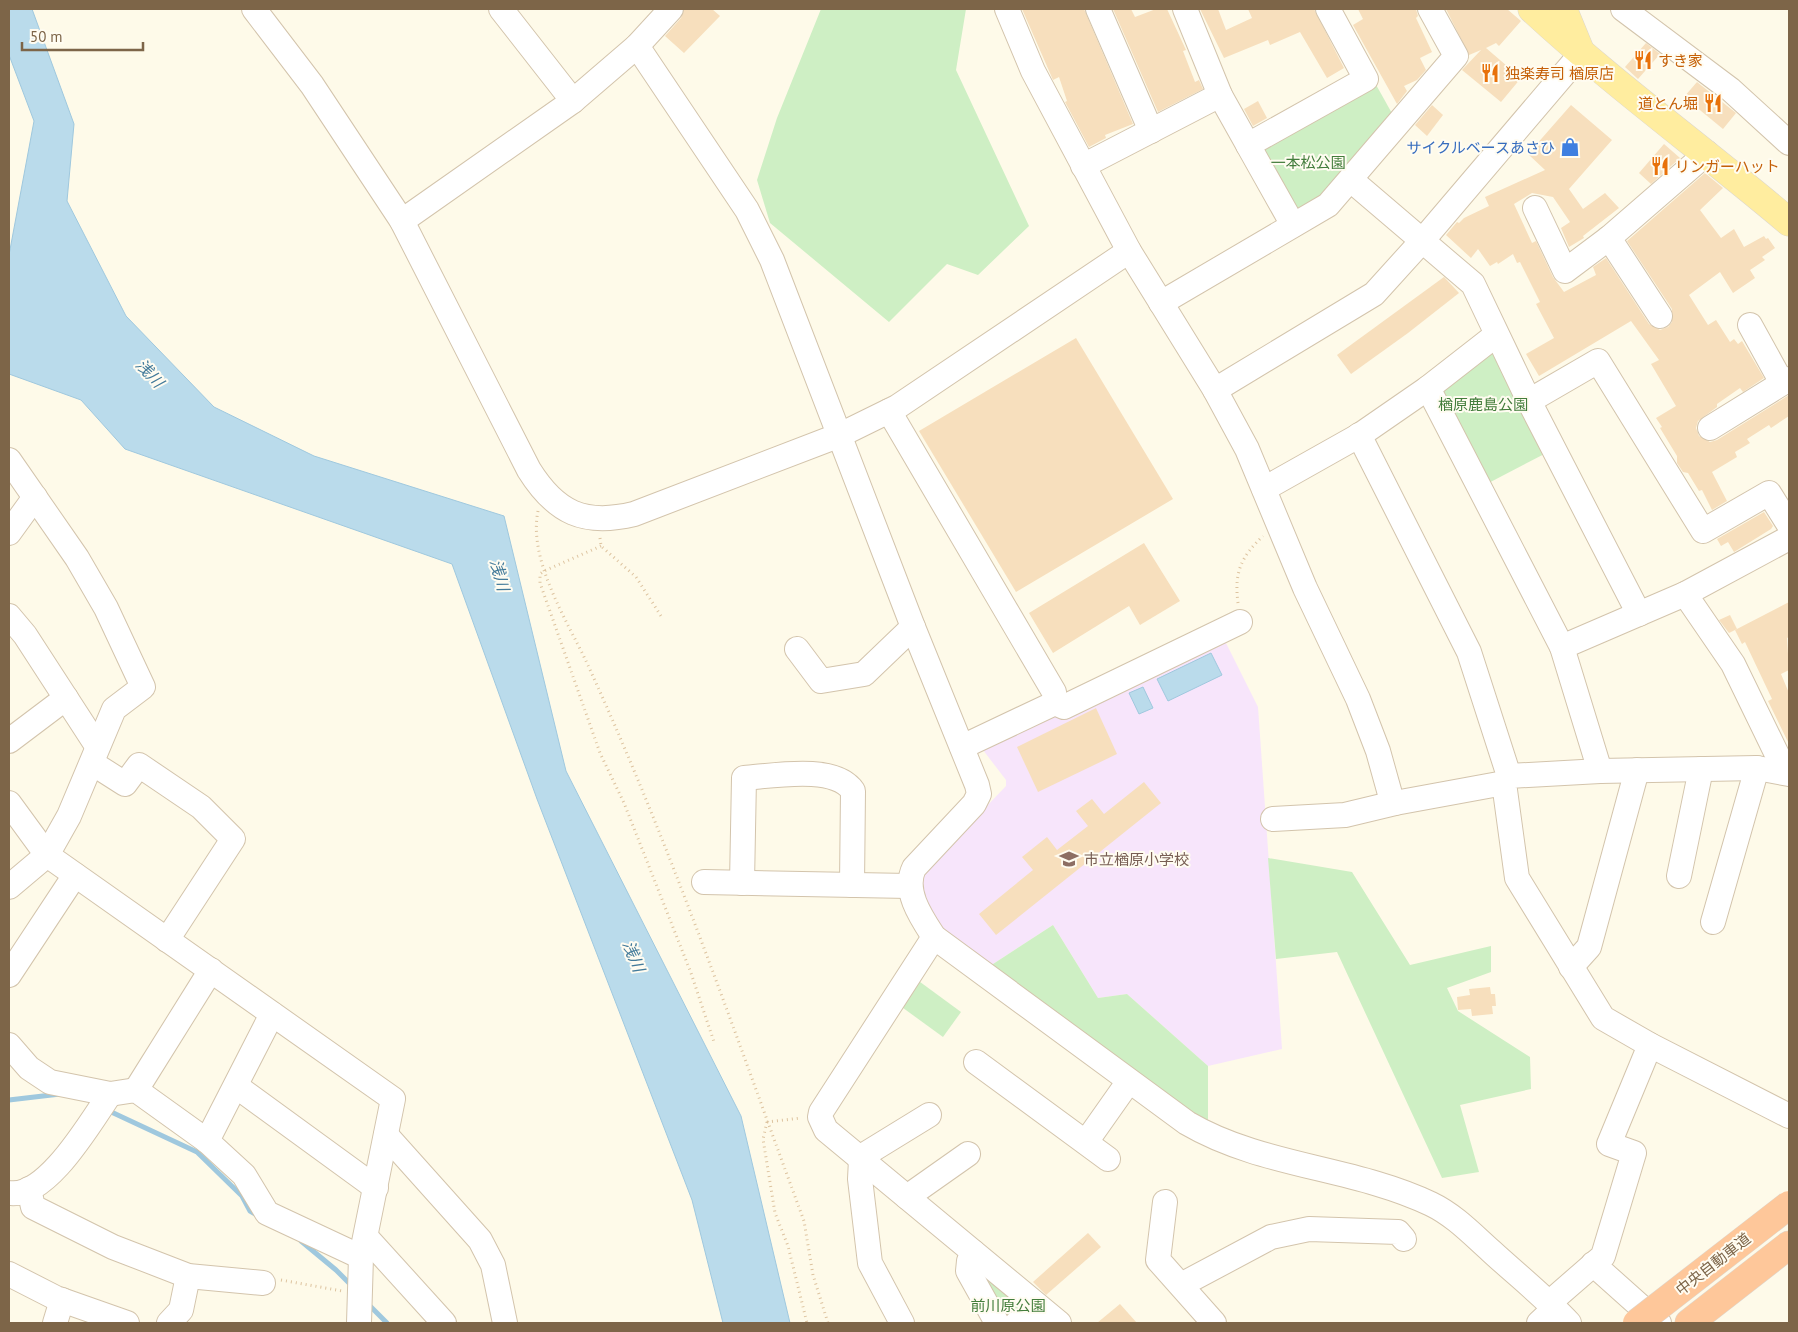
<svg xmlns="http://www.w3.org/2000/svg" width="1798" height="1332" font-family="'PT Sans','Noto Sans JP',sans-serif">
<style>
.education{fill:#f7e5fb}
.green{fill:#ceefc4}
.water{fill:#badbeb;stroke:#9fc8de}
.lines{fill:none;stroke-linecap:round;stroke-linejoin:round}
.stream{stroke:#9fc8de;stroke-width:5}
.building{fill:#f7dfbd}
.minor-casing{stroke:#d3c4ac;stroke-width:26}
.major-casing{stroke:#ddd7cf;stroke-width:29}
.highway-casing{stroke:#ddd7cf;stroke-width:29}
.path{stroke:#ddc39f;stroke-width:3;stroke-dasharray:1 4;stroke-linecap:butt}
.minor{stroke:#fff;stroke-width:24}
.major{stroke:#ffed9f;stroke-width:28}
.highway{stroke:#fec79a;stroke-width:28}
.highway-bridge-casing{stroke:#ddd7cf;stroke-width:29;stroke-linecap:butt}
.highway-bridge{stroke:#fec79a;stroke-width:28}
.labels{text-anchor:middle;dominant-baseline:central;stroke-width:4;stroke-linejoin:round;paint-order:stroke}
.food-label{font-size:15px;fill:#c56008;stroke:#fffcf1;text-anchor:start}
.shop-label{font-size:15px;fill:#366cbe;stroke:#fffcf1;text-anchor:end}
.park-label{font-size:15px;fill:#437d3c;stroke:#fffcf1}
.education-label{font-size:15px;fill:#785e54;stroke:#fffcf1;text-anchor:start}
.street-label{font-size:15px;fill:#7d6548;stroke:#fffcf1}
.water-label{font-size:16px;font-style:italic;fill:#427a9a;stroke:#fffcf1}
</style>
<rect width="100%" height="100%" fill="#fefae9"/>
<path class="education" d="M1223,637L1258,707L1282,1049L1208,1066L1127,994L1098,998L1053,925L990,966L941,929L935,922L921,889V875L1006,786V780L983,750Z"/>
<g class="green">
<path d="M821,9H966L956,70L1029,226L978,275L947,264L889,322L770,223L757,180L777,118Z"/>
<path d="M1375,83L1398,124L1293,225L1248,145Z"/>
<path d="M1496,335L1554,449L1479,488L1428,388Z"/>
<path d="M1268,858L1352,872L1410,965L1491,946V972L1447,988L1458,1011L1530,1057L1531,1089L1460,1105L1479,1172L1442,1178L1337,952L1276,959Z"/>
<path d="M1053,925L1098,998L1127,994L1208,1066V1123L1190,1112L990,966Z"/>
<path d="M916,979L961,1012L943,1037L899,1005Z"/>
<path d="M969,1261L1042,1310L997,1323Z"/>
</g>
<g class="water">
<path d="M9,9H32L74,124L67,201L126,316L214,407L314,456L504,516L566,771L741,1116L790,1323H723L692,1200L537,799L452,564L125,449L81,400L9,374V255L34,121L9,55Z"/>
<path d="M1211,653L1222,675L1168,701L1157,679Z"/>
<path d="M1143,687L1153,708L1139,714L1129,693Z"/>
</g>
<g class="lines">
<g class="stream">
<path d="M9,1100L60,1094"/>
<path d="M107,1110L197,1152L242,1196L250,1211L257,1215"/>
<path d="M301,1241L336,1270L352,1286"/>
<path d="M368,1304L387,1323"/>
</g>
</g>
<g class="building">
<path d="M684,9H712L720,16L684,53L665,36L681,18Z"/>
<path d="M1022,9H1084L1133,124L1105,135L1106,138L1089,147L1065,102L1067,101L1059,77L1053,80Z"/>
<path d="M1113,9H1131L1135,17L1156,9H1167L1186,50L1183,51L1195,82L1199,80L1203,89L1158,112Z"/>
<path d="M1200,9H1218L1226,30L1252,18L1248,9H1314L1344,68L1327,78L1300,32L1270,45L1268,40L1224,58Z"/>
<path d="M1358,9H1416L1418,16L1416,18L1432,52L1420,58L1426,70L1417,80L1404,86L1407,91L1397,104L1353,25L1363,19Z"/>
<path d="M1446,9H1507L1521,21L1499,46L1496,43L1486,48L1521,78L1501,102L1462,70L1481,50L1469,55Z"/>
<path d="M1646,43L1660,54L1638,79L1625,67Z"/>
<path d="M1697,82L1736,113L1723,129L1684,97Z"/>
<path d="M1258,101L1267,118L1253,126L1244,109Z"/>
<path d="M1432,105L1443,115L1427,136L1415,125Z"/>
<path d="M1571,105L1612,140L1569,189L1583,209L1605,193L1619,208L1583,236L1584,238L1569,247L1561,228L1570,222L1553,197L1532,193L1514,204L1532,243L1536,241L1553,277L1564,292L1596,275L1593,267L1606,258L1649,324L1660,330L1668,327L1672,322V309L1627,241L1705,173L1723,188L1700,210L1721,238L1734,229L1744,247L1764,236L1766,239L1768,238L1775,248L1762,257L1765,260L1750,270L1755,278L1733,293L1720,272L1689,295L1708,325L1716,320L1730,342L1734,339L1738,344L1742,341L1764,378L1743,392L1740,388L1717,404V407L1698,421L1696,428L1699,436L1710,442L1717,440L1789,395V416L1771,428L1769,425L1747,439L1750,443L1735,452L1737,457L1712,472L1727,501L1712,510L1702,490L1699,491L1688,473L1683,472L1677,463V456L1660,428L1662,427L1656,418L1676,406L1651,364L1659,360L1631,321L1539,376L1526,354L1554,338L1536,304L1540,302L1520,262L1517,263L1513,254L1498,264L1497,262L1490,266L1478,249L1471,258L1446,235L1457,222L1459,223L1464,218L1489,206L1485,197L1545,170L1528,154Z"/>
<path d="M1664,144L1680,158L1651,184L1639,173Z"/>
<path d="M1444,277L1459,293L1408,333L1351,374L1337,355Z"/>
<path d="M1076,338L1173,499L1016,592L919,431Z"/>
<path d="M1764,512L1773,526L1771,529L1734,552L1728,542L1721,546L1717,539Z"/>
<path d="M1144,543L1180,601L1140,625L1129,606L1053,653L1029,613Z"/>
<path d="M1789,602V637L1787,638L1789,670L1781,674L1789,693V744L1768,701L1772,699L1745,642L1742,644L1735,630Z"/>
<path d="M1730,615L1737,629L1729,633L1719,620Z"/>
<path d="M1096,708L1117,754L1038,792L1017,747Z"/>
<path d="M1144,782L1161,803L996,935L979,914L1033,870L1022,857L1047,837L1057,850L1088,826L1076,811L1092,799L1104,814Z"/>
<path d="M1490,987L1491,994H1495L1496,1006H1492L1493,1014L1472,1016L1471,1009L1458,1010L1457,997L1470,995L1469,989Z"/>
<path d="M1088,1233L1101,1247L1046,1295L1033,1282Z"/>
<path d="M1120,1304L1137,1323H1097Z"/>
</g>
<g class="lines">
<g class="minor-casing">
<g id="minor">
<path d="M254,9L312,85L402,221L529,470C556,513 584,526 634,514L840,435L897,407L1129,251"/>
<path d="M501,9L573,101"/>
<path d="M1007,9L1033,71L1129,251L1215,390L1374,294L1422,241L1581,54"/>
<path d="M1098,9L1151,131"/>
<path d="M1185,9L1220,95L1248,145"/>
<path d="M1623,9L1731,90L1789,143"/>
<path d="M637,46L747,210L772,260L913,627L977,785L979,794L974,804L914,868C903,891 921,917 934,937L1187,1123C1262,1167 1354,1167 1431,1204C1454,1215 1472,1234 1491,1251C1517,1275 1545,1297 1569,1323"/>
<path d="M1083,166L1220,95"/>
<path d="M1351,180L1473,284L1529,401L1639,614"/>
<path d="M1535,208L1565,271L1609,238L1707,153"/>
<path d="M402,221L573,101L637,46L671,9"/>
<path d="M1293,225L1248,145L1366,79L1328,9"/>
<path d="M1609,238L1660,316"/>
<path d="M1161,303L1328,205L1456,56L1430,9"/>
<path d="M1750,325L1782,383"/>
<path d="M1428,388L1562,647"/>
<path d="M1215,390L1247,449L1305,588L1358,699L1378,751L1390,794L1395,803L1504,783"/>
<path d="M1529,401L1598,361L1703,531L1769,493L1789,525"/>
<path d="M889,411L1054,692L1055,703"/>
<path d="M1710,428L1789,379"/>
<path d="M1359,435L1469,652L1509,776"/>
<path d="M9,460L77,558L106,608L143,687L114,709L69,816L47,855L9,887"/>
<path d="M1264,489L1360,435L1428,388L1496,335"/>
<path d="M9,533L35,497"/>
<path d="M1685,594L1733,664L1786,773"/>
<path d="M9,616L25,635L97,746"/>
<path d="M797,649L821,681L864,674L913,627"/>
<path d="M9,741L66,698"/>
<path d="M962,747L1055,703L1064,707L1240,622"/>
<path d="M92,763L125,784L139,765L201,807L233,839L167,940"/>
<path d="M1600,771L1562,647L1685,594L1789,538"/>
<path d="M1789,774L1757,768L1600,771L1509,776L1504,783L1517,878L1603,1018L1650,1045L1789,1116"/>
<path d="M9,803L47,855L393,1099L361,1257L359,1323"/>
<path d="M1273,819L1345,815L1395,803"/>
<path d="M1679,876L1701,769"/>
<path d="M704,882L909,886"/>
<path d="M742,883L744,778C772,776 835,764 853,791L852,885"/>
<path d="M1713,922L1757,768"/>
<path d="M934,937L821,1112L820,1117L826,1130L1059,1323"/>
<path d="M1571,967L1589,947L1637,770"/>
<path d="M9,975L75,875"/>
<path d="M9,1045L29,1068L50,1082L110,1094L136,1090L207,1141L244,1175L267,1213L361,1257"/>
<path d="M976,1062L1108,1159"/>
<path d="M236,1086L376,1188"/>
<path d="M136,1090L211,970"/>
<path d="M386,1135L480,1240L493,1265L505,1323"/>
<path d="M207,1141L272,1014"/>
<path d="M1086,1142L1129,1081"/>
<path d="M859,1158L929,1115"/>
<path d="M861,1160L860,1179L870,1263L902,1323"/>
<path d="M29,1189L33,1207L113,1247L188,1276L263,1283"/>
<path d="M9,1193C47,1199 91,1121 110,1094"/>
<path d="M907,1197L968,1154"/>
<path d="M1165,1202L1158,1260L1214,1323"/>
<path d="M366,1237L444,1323"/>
<path d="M973,1252L969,1261L968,1271L997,1323"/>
<path d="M1593,1264L1659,1323"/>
<path d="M9,1274L56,1298L127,1323"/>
<path d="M1181,1285L1271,1237L1309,1229L1398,1232L1404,1239"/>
<path d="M1549,1303L1603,1256L1634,1153L1609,1144L1650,1045"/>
<path d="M55,1323L62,1300"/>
<path d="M169,1323L181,1310L188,1276"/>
<path d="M1017,1323L1042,1310"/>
<path d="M1539,1323L1555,1308"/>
</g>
</g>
<g class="major-casing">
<g id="major">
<path d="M1532,9C1613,84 1704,150 1789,222"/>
<path d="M1563,9L1579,48"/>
</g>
</g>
<g class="highway-casing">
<path id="highway" d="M1689,1323L1789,1245"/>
</g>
<g class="path">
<path d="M538,511C528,559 566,619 586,661C670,843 735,1034 804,1221L813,1275L828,1323"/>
<path d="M600,538L601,546L636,577L661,616"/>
<path d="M601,546L544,571L540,574V583L600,753L624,803L691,973L714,1042"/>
<path d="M1238,603C1234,572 1241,557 1263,536"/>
<path d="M767,1122L763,1139L775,1213L788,1246L807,1323"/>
<path d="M767,1122L801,1118"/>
<path d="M281,1280L342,1291"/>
</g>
<use href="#minor" class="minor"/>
<use href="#major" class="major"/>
<use href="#highway" class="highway"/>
<g class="highway-bridge-casing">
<path id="highway-bridge" d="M1637,1323L1789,1205"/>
</g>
<use href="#highway-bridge" class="highway-bridge"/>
</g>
<defs>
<g id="restaurant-bare" transform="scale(1.5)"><path d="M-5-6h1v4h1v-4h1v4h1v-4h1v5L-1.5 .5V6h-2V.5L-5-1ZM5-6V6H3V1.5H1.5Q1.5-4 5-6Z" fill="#e8710a" stroke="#fffcf1" stroke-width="2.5" paint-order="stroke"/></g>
<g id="shop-bare" transform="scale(1.5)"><path d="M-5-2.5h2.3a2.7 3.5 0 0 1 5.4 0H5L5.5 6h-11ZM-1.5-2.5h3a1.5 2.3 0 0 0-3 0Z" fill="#3f7fe0" stroke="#fffcf1" stroke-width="2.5" paint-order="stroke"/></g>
<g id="school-bare" transform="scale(1.5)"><path d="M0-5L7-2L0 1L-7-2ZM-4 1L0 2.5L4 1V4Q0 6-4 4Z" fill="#8d6e63" stroke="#fffcf1" stroke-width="2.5" paint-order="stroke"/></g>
</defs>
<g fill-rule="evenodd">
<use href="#restaurant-bare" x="1643" y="60"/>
<use href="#restaurant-bare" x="1490" y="73"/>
<use href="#restaurant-bare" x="1713" y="103"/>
<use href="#shop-bare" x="1570" y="147"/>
<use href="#restaurant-bare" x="1660" y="166"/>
<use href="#school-bare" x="1069" y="859"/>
</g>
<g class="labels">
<g class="food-label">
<text x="1658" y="60">すき家</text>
<text x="1505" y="73">独楽寿司 楢原店</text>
<text x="1698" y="103" text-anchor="end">道とん堀</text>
<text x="1675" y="166">リンガーハット</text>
</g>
<g class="shop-label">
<text x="1555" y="147">サイクルベースあさひ</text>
</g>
<g class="park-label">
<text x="1308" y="162">一本松公園</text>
<text x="1483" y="404">楢原鹿島公園</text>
<text x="1008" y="1305">前川原公園</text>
</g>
<g class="education-label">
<text x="1084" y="859">市立楢原小学校</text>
</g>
<g class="street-label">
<text transform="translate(1713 1264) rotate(-38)">中央自動車道</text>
</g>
<g class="water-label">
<text transform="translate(150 373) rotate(47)">浅川</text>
<text transform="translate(500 575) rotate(75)">浅川</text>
<text transform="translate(634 956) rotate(68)">浅川</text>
</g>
</g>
<rect width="1798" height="1332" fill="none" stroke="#7d6548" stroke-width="20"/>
<path d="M22 42v8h121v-8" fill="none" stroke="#7d6548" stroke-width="2.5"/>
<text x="30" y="42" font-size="15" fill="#7d6548" stroke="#fffcf1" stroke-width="4" paint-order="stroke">50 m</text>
</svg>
